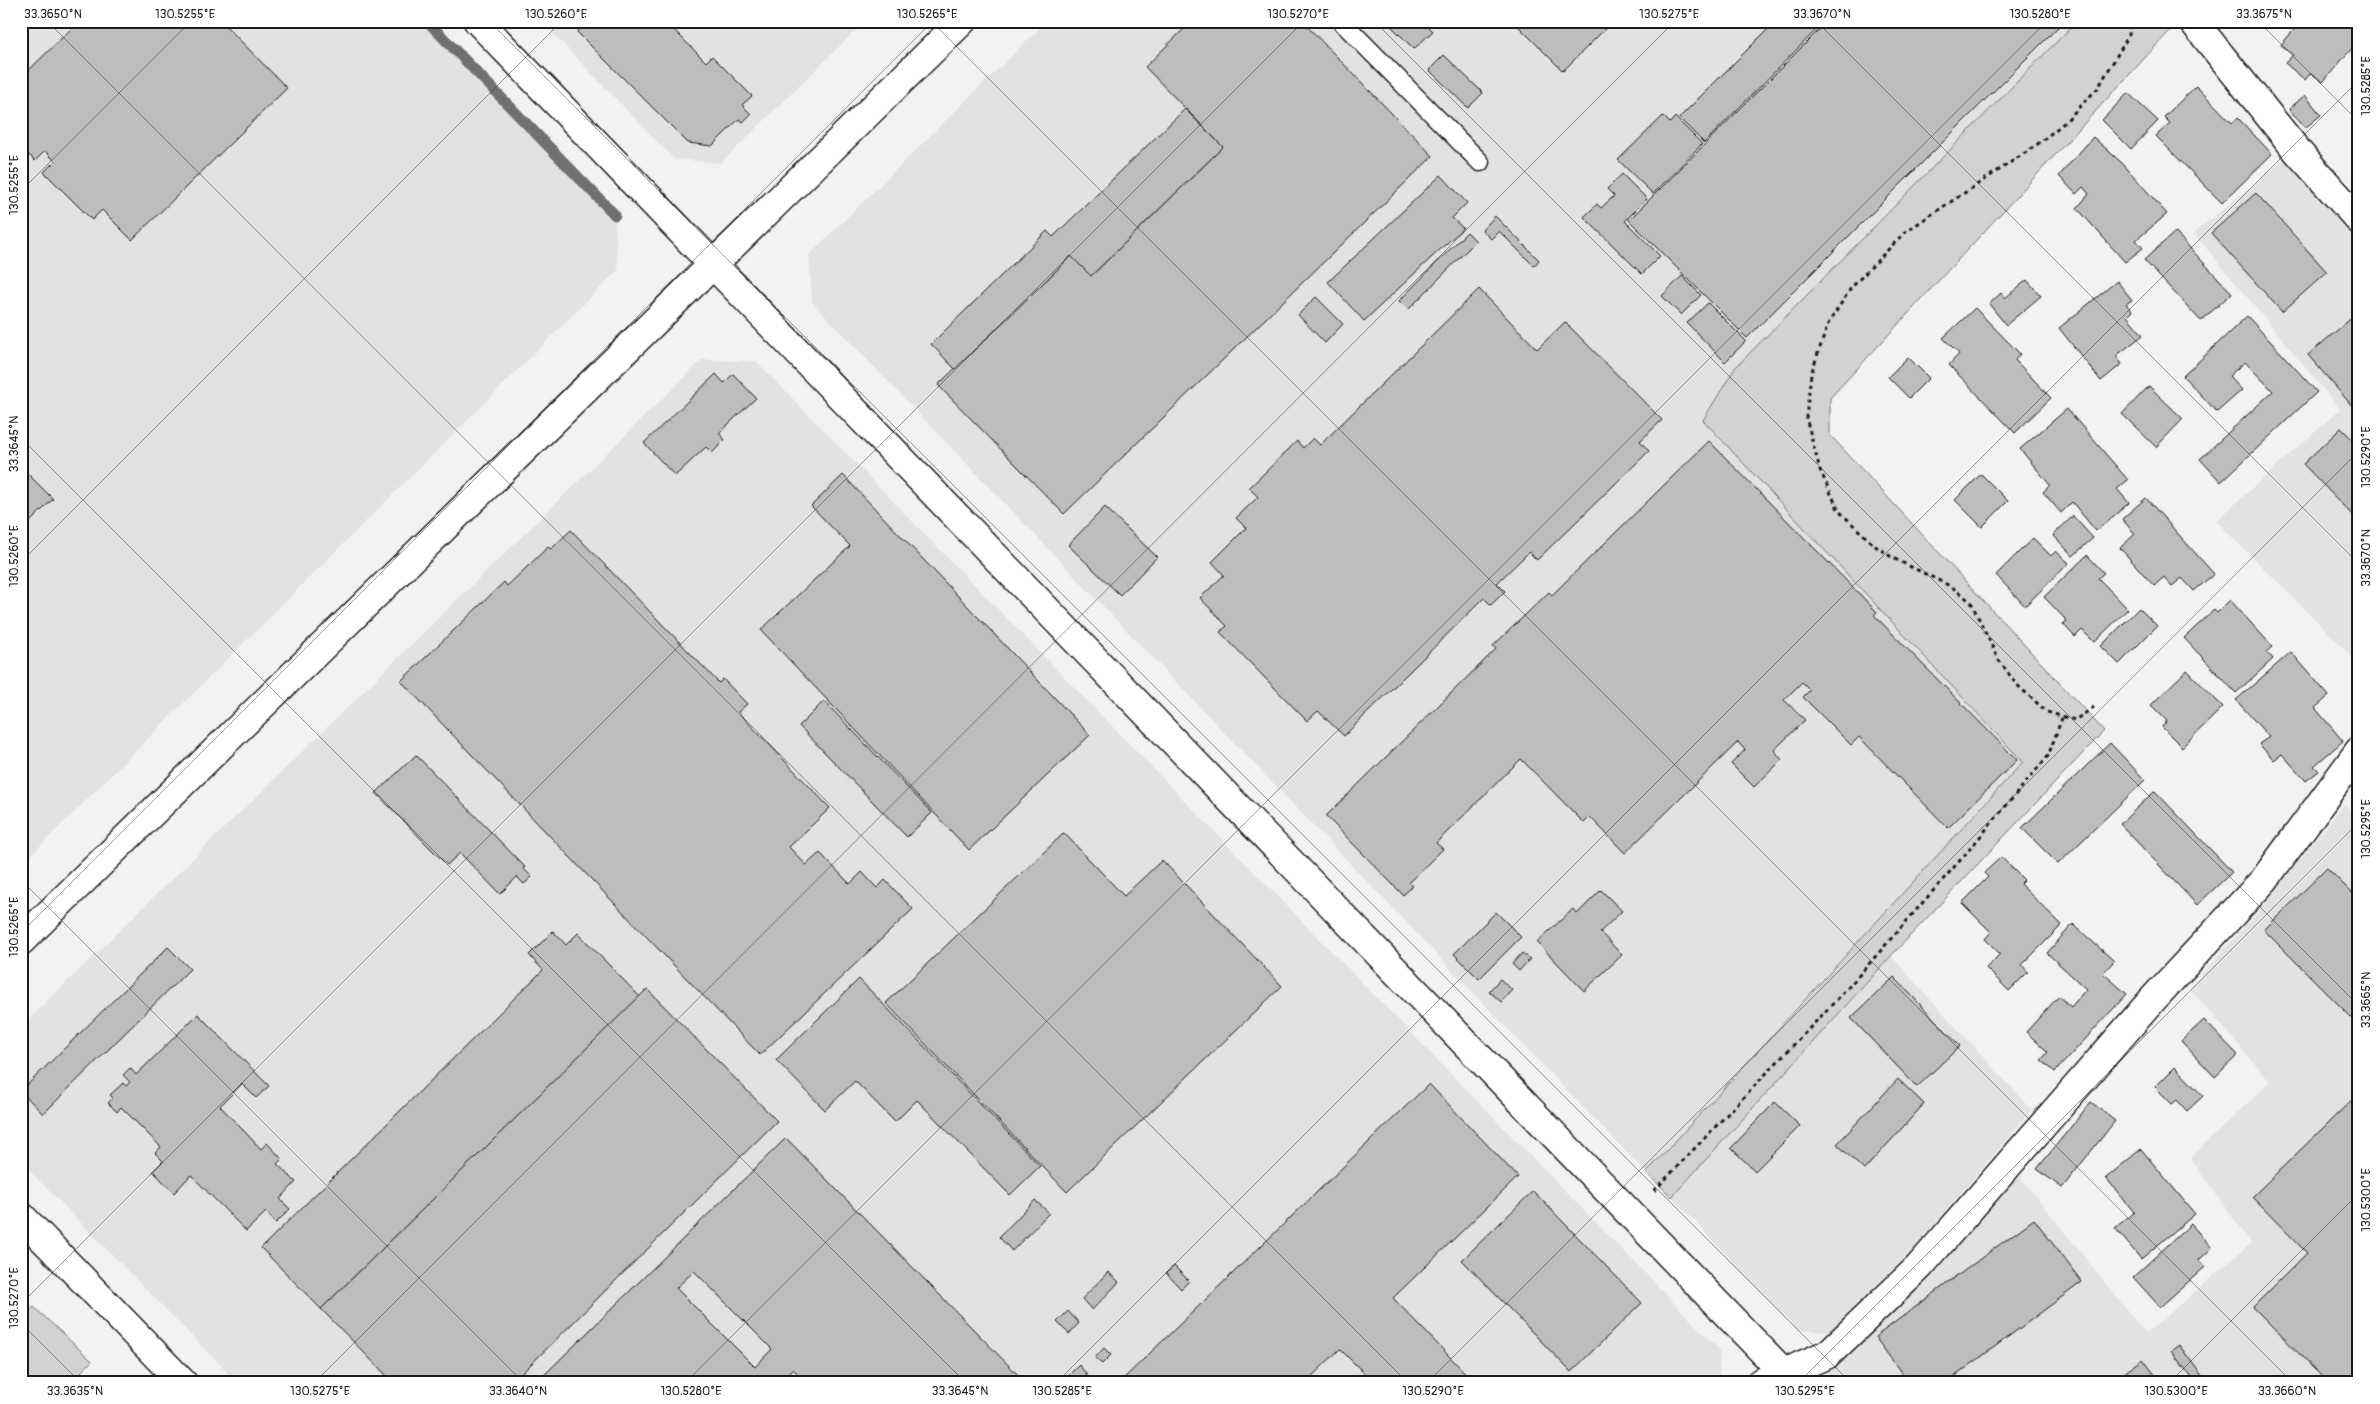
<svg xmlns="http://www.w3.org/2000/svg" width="2380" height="1404" font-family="Pangolin,sans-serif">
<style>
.built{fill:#e2e2e2}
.green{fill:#d2d2d2;stroke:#777}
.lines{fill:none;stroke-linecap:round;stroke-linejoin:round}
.stream{stroke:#707070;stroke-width:11}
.building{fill:#bdbdbd;stroke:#1c1c1c;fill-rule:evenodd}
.lane-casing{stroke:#1c1c1c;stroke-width:21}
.street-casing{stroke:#1c1c1c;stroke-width:31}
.secondary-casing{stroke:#1c1c1c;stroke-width:31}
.path{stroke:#1c1c1c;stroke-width:3;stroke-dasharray:4 4;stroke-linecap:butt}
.lane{stroke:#fff;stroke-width:18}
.street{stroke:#fff;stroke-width:28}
.secondary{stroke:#fff;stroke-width:28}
.ticks{fill:none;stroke:#1c1c1c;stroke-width:1;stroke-opacity:0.45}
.neatline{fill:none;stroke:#1c1c1c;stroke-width:2}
.ticks-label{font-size:12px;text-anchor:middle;fill:#1c1c1c}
</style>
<rect width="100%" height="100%" fill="#f2f2f2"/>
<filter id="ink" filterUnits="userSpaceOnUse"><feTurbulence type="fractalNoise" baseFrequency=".02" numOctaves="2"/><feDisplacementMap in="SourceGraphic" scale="10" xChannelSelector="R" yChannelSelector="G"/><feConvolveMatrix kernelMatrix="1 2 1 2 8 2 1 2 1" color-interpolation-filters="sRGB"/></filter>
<g filter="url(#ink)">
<g class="built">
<path d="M21,21H421L615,222L618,270L21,865Z"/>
<path d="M541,21H865L721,163L674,159Z"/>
<path d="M1047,21H2077L1735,368L1703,420L2023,762L1646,1173L812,302L809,255Z"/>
<path d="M2290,155L2359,239V663L2216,521L2340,409L2194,233Z"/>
<path d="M702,360L756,361L1720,1350L1719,1383H238L21,1162V1027Z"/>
<path d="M2344,804L2359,819V1383H1833L1827,1374L1935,1274L2018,1174L2146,1334L2251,1243L2190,1158L2270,1082L2190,988L2258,912Z"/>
<path d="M1891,956L2032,1110L1912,1250L1828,1332L1797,1330L1672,1197Z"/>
<path d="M21,1293L34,1307L21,1319Z"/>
</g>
<g class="green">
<path d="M2077,21H2179L1830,398V435L2104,731L1891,956L1672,1197L1646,1173L2023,762L1703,420L1735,368Z"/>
<path d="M34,1307L92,1361L70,1383H21V1319Z"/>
</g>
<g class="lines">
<path class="stream" d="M427,21L615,215"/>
</g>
<g class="building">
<path d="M79,21H221L287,88L132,240L102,210L92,220L44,172L55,161L45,151L35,161L21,147V78Z"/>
<path d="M588,21H665L706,62L712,56L752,96L742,105L751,114L743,122L739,119L712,146L688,143L577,32Z"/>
<path d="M1192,21H1302L1433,156L1064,514L938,385L1071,256L1091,276L1223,147L1145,67Z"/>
<path d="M1386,21H1423L1433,31L1414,49Z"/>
<path d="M1513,21H1613L1563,71Z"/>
<path d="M1763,21H1825L1704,143L1679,118L1769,28Z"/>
<path d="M1828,21H2064L1747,338L1629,220Z"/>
<path d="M2301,21H2359V40L2323,82L2311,73L2305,80L2285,63L2293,55L2281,45Z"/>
<path d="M1444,55L1483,93L1468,108L1429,70Z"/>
<path d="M2196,86L2232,123L2238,118L2272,154L2222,203L2156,136L2170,123L2164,117Z"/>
<path d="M2128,93L2158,121L2131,149L2102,120Z"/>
<path d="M2305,95L2321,115L2305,128L2289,109Z"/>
<path d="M1185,109L1223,147L1091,276L1071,256L955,369L931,344L1047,231L1053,237Z"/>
<path d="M1663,116L1670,123L1675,117L1702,144L1653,194L1618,160Z"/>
<path d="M2093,137L2123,164L2167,214L2136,240L2143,248L2125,262L2077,208L2089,194L2083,187L2076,194L2059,176Z"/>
<path d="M1622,174L1647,199L1625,221L1660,256L1642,274L1584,217L1597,204L1601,208L1614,196L1607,189Z"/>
<path d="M1441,175L1467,203L1452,218L1463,228L1364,321L1328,282Z"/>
<path d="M2256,193L2327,272L2282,312L2211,233Z"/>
<path d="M1495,216L1539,260L1534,266L1499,231L1491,239L1482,230Z"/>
<path d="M1467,232L1476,241L1408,310L1399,301Z"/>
<path d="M2175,232L2232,293L2201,321L2144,260Z"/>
<path d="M1682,276L1701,295L1681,315L1662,296Z"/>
<path d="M2027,280L2041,296L2006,325L1989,304L2001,293L2005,298Z"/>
<path d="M2117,281L2132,300L2126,304L2132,311L2127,316L2143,335L2116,356L2122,364L2101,381L2059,328Z"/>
<path d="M1479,289L1537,349L1565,322L1662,420L1640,441L1649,451L1537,560L1529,552L1497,583L1505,591L1491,605L1484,598L1344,736L1318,711L1307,721L1220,632L1227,626L1200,598L1224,575L1212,562L1246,528L1236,518L1258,497L1249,488L1297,441L1303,448L1313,438L1320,445Z"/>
<path d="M1316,297L1343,324L1325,343L1298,315Z"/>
<path d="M1708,303L1746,341L1725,362L1687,323Z"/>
<path d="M1975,308L2020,354L2015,360L2051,398L2015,433L1949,365L1959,354L1943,338Z"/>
<path d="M2247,316L2317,392L2221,482L2200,459L2273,391L2245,362L2229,376L2242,390L2217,412L2183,376Z"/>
<path d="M2354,316L2359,322V414L2308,355Z"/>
<path d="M1908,357L1929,378L1909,398L1888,377Z"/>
<path d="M716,374L724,383L733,374L756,398L719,433L725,440L712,453L706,447L675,476L644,443Z"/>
<path d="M2149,386L2183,419L2156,447L2122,414Z"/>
<path d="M2067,409L2128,480L2117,489L2129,503L2096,531L2072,502L2061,513L2043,492L2050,485L2020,449Z"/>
<path d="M2341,428L2359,446V522L2303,464Z"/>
<path d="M1709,441L1877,612L1874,615L2017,760L1948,828L1859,737L1851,745L1803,697L1810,690L1802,682L1784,700L1805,720L1774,750L1782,760L1754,787L1731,764L1745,750L1738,742L1625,853L1590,817L1584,823L1521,759L1436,843L1443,849L1409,882L1413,886L1403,895L1326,816L1496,649L1493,646L1549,592L1552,595Z"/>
<path d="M21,467L53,499L21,531Z"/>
<path d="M1981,474L2008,501L1982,527L1955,500Z"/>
<path d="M843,475L1090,735L969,850L761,630L850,546L811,506Z"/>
<path d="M2146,498L2214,574L2194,591L2182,578L2172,586L2164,577L2154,586L2120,548L2135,534L2122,519Z"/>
<path d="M1105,507L1157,557L1120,595L1068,545Z"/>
<path d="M2073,516L2093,538L2073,556L2053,535Z"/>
<path d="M571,530L719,683L723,679L747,704L738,712L830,808L789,847L806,865L820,853L850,884L862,872L877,888L885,880L913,909L760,1055L401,681L504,582L507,586L548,547L551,549Z"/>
<path d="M2033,538L2051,556L2056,551L2069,563L2025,606L1996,575Z"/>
<path d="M2087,555L2104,573L2098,578L2128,609L2094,642L2082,630L2075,637L2063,624L2067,621L2044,597Z"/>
<path d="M2230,600L2273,647L2267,652L2273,659L2236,693L2184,638L2214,610L2217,613Z"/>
<path d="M2139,608L2157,626L2119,664L2101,646Z"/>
<path d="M2291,652L2329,696L2315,708L2343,741L2314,766L2319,771L2306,781L2282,754L2274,760L2259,744L2269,737L2236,700Z"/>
<path d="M2187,670L2223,707L2182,747L2162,727L2167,721L2151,705Z"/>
<path d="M824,701L932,813L907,837L799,726Z"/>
<path d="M2110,743L2145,780L2058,864L2022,828Z"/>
<path d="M416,755L525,867L523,868L532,877L524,884L517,877L500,894L460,853L447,865L376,793Z"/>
<path d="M2155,791L2232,872L2197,905L2120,824Z"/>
<path d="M1064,833L1124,896L1162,860L1282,986L1067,1192L886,1003Z"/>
<path d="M2001,857L2024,880L2020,884L2062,925L2022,965L2028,972L2009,991L1986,968L2000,954L1985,939L1991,932L1962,903L1988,877L1984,873Z"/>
<path d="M2327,868L2359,900V1025L2264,930Z"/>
<path d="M1601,890L1622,911L1600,932L1622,955L1584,991L1537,942L1573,909L1577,914Z"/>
<path d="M1496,912L1521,937L1479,979L1454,954Z"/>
<path d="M2073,924L2114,961L2103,973L2127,994L2055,1072L2041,1060L2048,1052L2026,1032L2059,996L2071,1007L2086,989L2047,953Z"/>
<path d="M553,931L566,945L578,933L640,997L321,1309L261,1248L543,970L529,955Z"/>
<path d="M168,947L190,969L43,1114L21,1091Z"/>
<path d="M1522,953L1530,959L1519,971L1512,964Z"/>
<path d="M1894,977L1960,1046L1917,1087L1851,1018Z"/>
<path d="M859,979L1040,1166L1010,1195L917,1100L895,1122L855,1081L825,1110L776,1060Z"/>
<path d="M1500,979L1512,990L1501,1002L1489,991Z"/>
<path d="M647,989L777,1121L512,1383H394L321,1309Z"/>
<path d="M198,1014L269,1086L256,1098L242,1084L220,1106L261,1149L267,1143L282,1159L277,1164L296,1182L280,1199L290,1209L276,1223L266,1212L246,1231L191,1175L174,1193L153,1171L163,1161L155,1153L161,1147L121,1107L117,1112L108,1103L113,1098L110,1095L123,1083L126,1086L130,1082L123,1075L130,1068L136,1075Z"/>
<path d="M2204,1020L2238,1055L2215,1077L2181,1041Z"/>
<path d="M2175,1067L2203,1096L2187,1111L2177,1100L2172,1104L2155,1087Z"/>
<path d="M1898,1079L1924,1104L1864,1170L1837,1144Z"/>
<path d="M1429,1084L1518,1177L1393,1298L1475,1383H1374L1340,1349L1305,1383H1119Z"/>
<path d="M2359,1093V1376L2352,1383H2328L2253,1307L2307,1253L2252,1197Z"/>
<path d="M1775,1102L1800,1126L1755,1171L1731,1148Z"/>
<path d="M2091,1102L2115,1121L2062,1188L2037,1169Z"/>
<path d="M786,1138L1026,1383H807L793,1369L779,1383H536ZM694,1271L772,1349L755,1367L676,1288Z"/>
<path d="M2141,1149L2195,1214L2141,1259L2115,1228L2134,1212L2106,1178Z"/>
<path d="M1533,1191L1642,1303L1571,1372L1462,1260Z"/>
<path d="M1035,1200L1049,1213L1012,1251L999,1237Z"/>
<path d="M2034,1219L2082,1282L1946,1383H1909L1875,1337Z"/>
<path d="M2191,1224L2212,1248L2199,1260L2205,1267L2160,1307L2133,1277Z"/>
<path d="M1174,1266L1189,1281L1181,1289L1166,1273Z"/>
<path d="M1108,1272L1119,1282L1092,1310L1082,1299Z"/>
<path d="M1068,1311L1079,1323L1069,1334L1057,1322Z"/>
<path d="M2179,1345L2203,1377L2196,1383L2171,1351Z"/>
<path d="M1104,1348L1111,1355L1102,1364L1095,1358Z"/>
<path d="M2143,1359L2161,1383H2111Z"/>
<path d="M1079,1365L1087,1375L1079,1383H1072L1067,1377Z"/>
</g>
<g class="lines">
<g class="lane-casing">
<path id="lane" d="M1341,21L1480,162"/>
</g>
<g class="street-casing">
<g id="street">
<path d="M2193,21L2299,153L2359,220"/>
<path d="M1760,1383L1828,1354L1919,1267L2154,998L2264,880L2359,751"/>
</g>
</g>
<g class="secondary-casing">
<g id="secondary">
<path d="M478,21L1782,1371L1790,1383"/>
<path d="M21,941L962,21"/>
<path d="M21,1216L183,1383"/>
</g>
</g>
<g class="path">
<path d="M2094,707L2075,720L2047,712L2016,684L1998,659L1971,602L1952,587L1893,558L1874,545L1839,511L1820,470L1806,417L1811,374L1828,324L1851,288L1905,232L2034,147L2064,123L2098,88L2129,35L2130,21"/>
<path d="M1654,1191L1845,991L1963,857L2048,756L2062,718"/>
</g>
<use href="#lane" class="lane"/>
<use href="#street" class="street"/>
<use href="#secondary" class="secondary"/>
</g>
</g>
<path class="ticks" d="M47,21L1408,1383M489,21L1851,1383M931,21L2293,1383M1374,21L2359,1006M1816,21L2359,564M2258,21L2359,122M21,191L191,21M21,438L966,1383M21,562L562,21M21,880L524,1383M21,933L933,21M21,1304L1304,21M21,1323L81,1383M314,1383L1675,21M685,1383L2047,21M1056,1383L2359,80M1427,1383L2359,451M1798,1383L2359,822M2169,1383L2359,1193"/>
<rect width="2380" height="1404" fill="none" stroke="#fff" stroke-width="55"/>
<rect x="28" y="28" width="2324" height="1348" class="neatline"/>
<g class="ticks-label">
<text x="53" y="18">33.3650°N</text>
<text x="185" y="18">130.5255°E</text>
<text x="556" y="18">130.5260°E</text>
<text x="927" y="18">130.5265°E</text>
<text x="1298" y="18">130.5270°E</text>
<text x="1669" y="18">130.5275°E</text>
<text x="1822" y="18">33.3670°N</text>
<text x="2040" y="18">130.5280°E</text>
<text x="2264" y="18">33.3675°N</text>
<text transform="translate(2366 86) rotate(-90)" y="4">130.5285°E</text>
<text transform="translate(14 185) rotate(-90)" y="4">130.5255°E</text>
<text transform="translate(14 444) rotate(-90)" y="4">33.3645°N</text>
<text transform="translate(2366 457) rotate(-90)" y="4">130.5290°E</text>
<text transform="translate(14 556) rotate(-90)" y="4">130.5260°E</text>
<text transform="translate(2366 558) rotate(-90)" y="4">33.3670°N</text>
<text transform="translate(2366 829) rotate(-90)" y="4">130.5295°E</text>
<text transform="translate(14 927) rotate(-90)" y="4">130.5265°E</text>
<text transform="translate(2366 1000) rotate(-90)" y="4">33.3665°N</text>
<text transform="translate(2366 1200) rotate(-90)" y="4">130.5300°E</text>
<text transform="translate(14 1298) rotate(-90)" y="4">130.5270°E</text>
<text x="75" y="1395">33.3635°N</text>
<text x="320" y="1395">130.5275°E</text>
<text x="518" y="1395">33.3640°N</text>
<text x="691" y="1395">130.5280°E</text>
<text x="960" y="1395">33.3645°N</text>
<text x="1062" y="1395">130.5285°E</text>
<text x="1433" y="1395">130.5290°E</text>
<text x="1805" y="1395">130.5295°E</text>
<text x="2176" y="1395">130.5300°E</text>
<text x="2287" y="1395">33.3660°N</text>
</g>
</svg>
